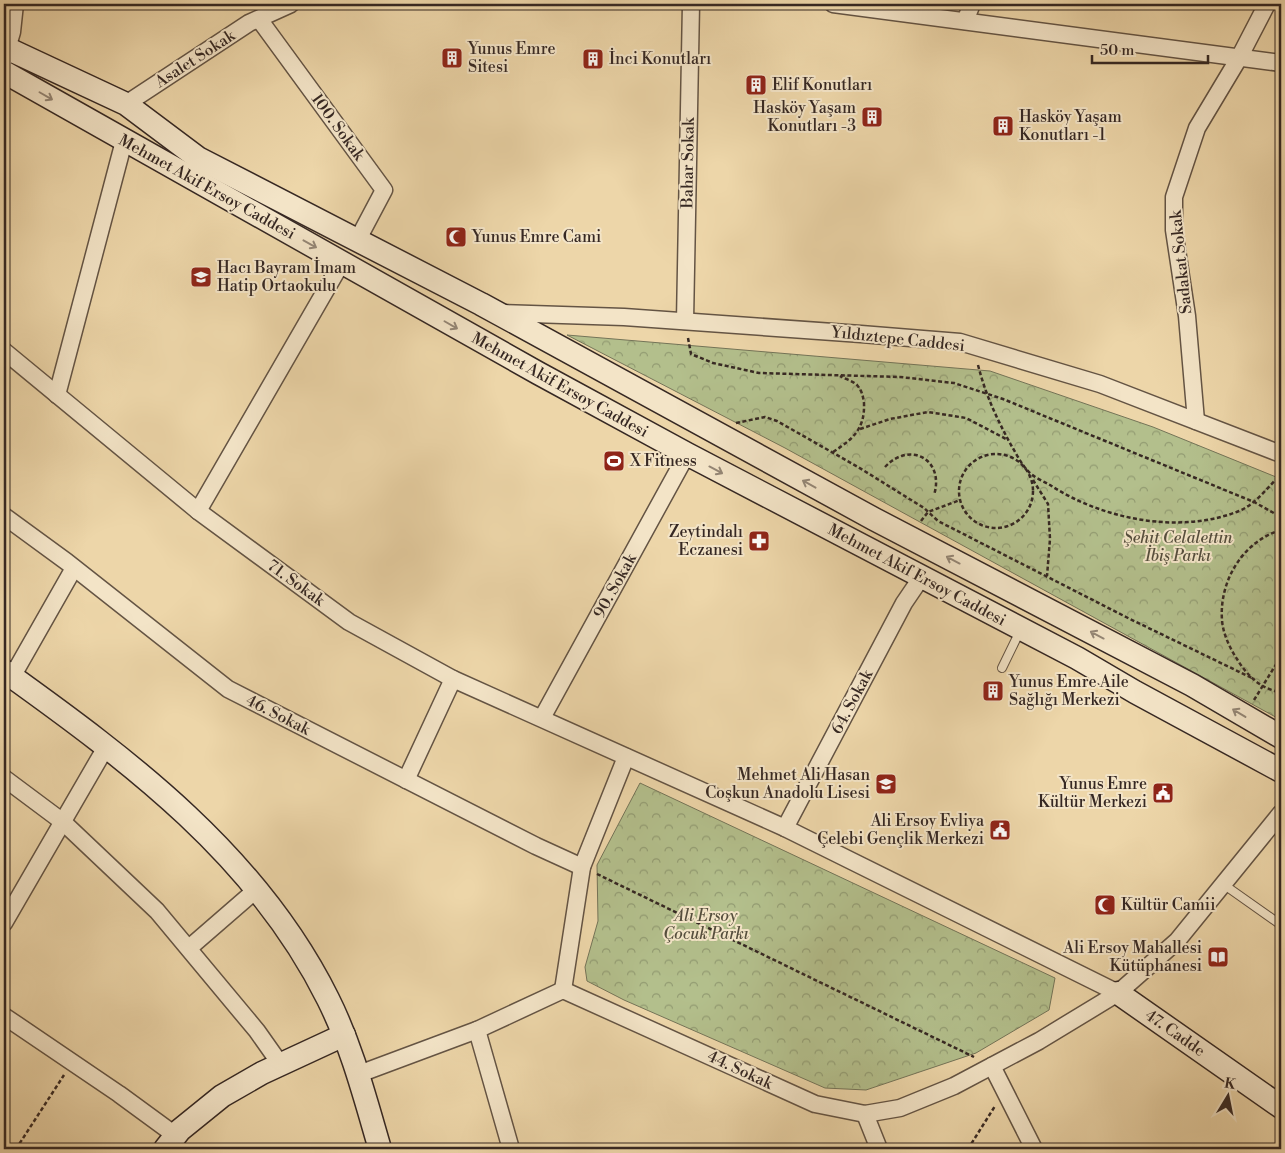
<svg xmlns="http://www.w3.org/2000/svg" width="1285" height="1153" font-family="'Libre Bodoni',serif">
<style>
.park{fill:url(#park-crowns);stroke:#747458}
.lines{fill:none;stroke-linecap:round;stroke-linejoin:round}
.lane-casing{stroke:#645444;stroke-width:10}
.street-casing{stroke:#645444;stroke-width:19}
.secondary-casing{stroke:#362823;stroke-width:25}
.path{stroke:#362823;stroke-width:2.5;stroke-dasharray:4 2.5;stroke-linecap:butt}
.lane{stroke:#f3e4c7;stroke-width:8}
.street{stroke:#f3e4c7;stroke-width:16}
.secondary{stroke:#f3e4c7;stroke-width:22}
.oneway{stroke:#948675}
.labels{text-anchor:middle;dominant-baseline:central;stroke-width:4;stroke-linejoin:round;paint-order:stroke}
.poi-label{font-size:16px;fill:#362823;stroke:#f3e4c7;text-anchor:start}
.street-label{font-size:16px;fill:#362823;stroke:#f3e4c7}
.park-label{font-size:16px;font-style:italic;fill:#554e3d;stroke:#f3e4c7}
</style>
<defs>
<pattern id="park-crowns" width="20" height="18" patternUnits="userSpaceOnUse" patternTransform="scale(1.25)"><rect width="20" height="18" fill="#b3bf8c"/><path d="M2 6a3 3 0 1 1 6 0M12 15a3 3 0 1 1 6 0" fill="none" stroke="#929b72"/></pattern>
</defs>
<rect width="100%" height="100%" fill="#edd6a9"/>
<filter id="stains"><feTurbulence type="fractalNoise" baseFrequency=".004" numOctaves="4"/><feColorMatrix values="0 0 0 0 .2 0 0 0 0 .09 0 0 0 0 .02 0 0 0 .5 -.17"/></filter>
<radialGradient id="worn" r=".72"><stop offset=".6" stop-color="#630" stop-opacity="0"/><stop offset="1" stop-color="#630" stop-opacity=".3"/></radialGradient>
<g class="park">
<path d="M567,335L990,371L1153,427L1281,479V720L785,448Z"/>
<path d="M640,783L1055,978L1049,1010L976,1053L866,1090L825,1088L624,1000L587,981L585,967L598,921L597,865Z"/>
</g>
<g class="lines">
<g class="lane-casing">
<g id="lane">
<path d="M1002,668L1020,631"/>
<path d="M1223,884L1281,925"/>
</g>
</g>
<g class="street-casing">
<g id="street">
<path d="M833,4L1281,63"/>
<path d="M259,19L384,190L357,241"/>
<path d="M965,21L972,4"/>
<path d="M4,59L12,32L15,4"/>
<path d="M126,104L249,23L291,4"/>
<path d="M501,313L624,317L861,334L960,342L1100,384L1281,454"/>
<path d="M685,321L691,4"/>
<path d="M4,351L198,511L349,622L453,679L785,828L1118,993"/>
<path d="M57,395L124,141"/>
<path d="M1196,421L1187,316L1174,230V197L1197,128L1239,58L1267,4"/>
<path d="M198,511L342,262"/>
<path d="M4,516L67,562L228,689L536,846L582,867"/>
<path d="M12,677L74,568"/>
<path d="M542,718L687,454"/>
<path d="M4,778L63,822L157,911L257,1031L281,1065"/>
<path d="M406,780L453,679"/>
<path d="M785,828L904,603L921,578"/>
<path d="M4,923L106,747"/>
<path d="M189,948L257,889"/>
<path d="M563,990L582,867L626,757"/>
<path d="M4,1016L119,1094L175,1135"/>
<path d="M477,1030L511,1149"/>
<path d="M992,1066L1034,1149"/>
<path d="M359,1074L477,1030L563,990L815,1104L865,1114L900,1108L954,1086L1039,1041L1118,993L1177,941L1281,813"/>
<path d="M865,1114L879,1149"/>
</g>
</g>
<g class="secondary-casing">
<g id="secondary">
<path d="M4,47L126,104L198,158L481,304L874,519L1192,685L1281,737"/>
<path d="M4,72L538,373L687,454L1077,658L1135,692L1281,771"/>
<path d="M4,671C131,762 257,856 328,999C352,1047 365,1098 380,1149"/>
<path d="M1118,993L1281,1107"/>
<path d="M165,1149L180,1130L222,1096L262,1073L344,1035"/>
</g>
</g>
<g class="path">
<path d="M688,338L691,354L713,363L759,373L900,377L954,383L1003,399L1254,502L1281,517"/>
<path d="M978,365C986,396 996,417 1011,445C1016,453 1021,464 1028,471C1033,477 1043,481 1050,485C1102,519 1179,535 1239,511C1256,504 1268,487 1281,474"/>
<path d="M736,423L765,417L777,421L858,467L924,508L938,521L1128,618L1254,679"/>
<path d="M860,429L890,419L928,412L966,418L1008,440"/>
<path d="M833,452C853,439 865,429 864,403C863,396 862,391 857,385C853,381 845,379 840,376"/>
<circle cx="996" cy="491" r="37"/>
<path d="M885,467C910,440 945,460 934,495"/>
<path d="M1033,480L1048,504L1050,539L1047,576"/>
<path d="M921,521L928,512L960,500"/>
<path d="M1281,530C1243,541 1219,581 1222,620C1223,633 1229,647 1237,659C1243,669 1252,680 1263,686C1268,689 1275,691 1281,693"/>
<path d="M1254,700L1280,658"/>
<path d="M597,874L974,1057"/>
<path d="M16,1149L64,1075"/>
<path d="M968,1149L995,1106"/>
</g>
<use href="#lane" class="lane"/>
<use href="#street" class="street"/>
<use href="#secondary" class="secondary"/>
</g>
<defs><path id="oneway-shaft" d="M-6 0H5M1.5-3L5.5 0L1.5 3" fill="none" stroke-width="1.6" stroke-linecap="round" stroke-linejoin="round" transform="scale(1.25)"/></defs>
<g class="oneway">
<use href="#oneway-shaft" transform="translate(46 96) rotate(30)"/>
<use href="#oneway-shaft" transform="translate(310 244) rotate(29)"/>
<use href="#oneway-shaft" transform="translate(451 325) rotate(30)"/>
<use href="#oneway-shaft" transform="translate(716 470) rotate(28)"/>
<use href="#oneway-shaft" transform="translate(809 484) rotate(-151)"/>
<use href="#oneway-shaft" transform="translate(953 560) rotate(-152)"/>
<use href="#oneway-shaft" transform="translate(1097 635) rotate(-152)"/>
<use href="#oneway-shaft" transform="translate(1239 713) rotate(-149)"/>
</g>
<defs>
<g id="building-square" transform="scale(1.125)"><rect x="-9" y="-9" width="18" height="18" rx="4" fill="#8f2418" stroke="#f3e4c7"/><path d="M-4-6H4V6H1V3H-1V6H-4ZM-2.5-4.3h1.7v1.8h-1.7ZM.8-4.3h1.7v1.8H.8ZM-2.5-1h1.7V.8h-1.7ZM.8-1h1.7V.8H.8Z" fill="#fff"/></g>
<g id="mosque-square" transform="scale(1.125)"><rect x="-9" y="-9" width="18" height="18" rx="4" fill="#8f2418" stroke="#f3e4c7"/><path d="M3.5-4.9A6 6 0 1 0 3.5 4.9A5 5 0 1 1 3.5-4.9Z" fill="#fff"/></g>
<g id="school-square" transform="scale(1.125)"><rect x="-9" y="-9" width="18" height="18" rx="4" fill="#8f2418" stroke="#f3e4c7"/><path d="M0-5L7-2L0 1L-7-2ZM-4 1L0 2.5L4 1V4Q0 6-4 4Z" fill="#fff"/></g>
<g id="stadium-square" transform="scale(1.125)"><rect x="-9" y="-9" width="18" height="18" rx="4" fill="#8f2418" stroke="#f3e4c7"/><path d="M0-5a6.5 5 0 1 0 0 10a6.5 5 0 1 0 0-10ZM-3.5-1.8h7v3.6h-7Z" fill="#fff"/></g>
<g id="pharmacy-square" transform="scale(1.125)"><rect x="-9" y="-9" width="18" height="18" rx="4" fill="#8f2418" stroke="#f3e4c7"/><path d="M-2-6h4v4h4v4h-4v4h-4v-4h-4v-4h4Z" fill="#fff"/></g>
<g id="civic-square" transform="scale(1.125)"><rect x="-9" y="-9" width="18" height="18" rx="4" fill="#8f2418" stroke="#f3e4c7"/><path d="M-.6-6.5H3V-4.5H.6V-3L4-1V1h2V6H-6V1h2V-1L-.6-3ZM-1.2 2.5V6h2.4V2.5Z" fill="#fff"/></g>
<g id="library-square" transform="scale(1.125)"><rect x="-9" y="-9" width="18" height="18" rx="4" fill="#8f2418" stroke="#f3e4c7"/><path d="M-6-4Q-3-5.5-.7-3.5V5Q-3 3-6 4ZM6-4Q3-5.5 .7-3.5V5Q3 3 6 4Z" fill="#fff"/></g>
</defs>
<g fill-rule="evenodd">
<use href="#building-square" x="452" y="58"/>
<use href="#building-square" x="593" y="59"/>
<use href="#building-square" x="756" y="85"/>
<use href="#building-square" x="872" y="117"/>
<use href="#building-square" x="1003" y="126"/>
<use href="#mosque-square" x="456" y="237"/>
<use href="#school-square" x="201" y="277"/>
<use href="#stadium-square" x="614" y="461"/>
<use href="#pharmacy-square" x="759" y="541"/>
<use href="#building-square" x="993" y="691"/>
<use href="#school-square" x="886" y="784"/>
<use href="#civic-square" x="1163" y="793"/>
<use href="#civic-square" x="1000" y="830"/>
<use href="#mosque-square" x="1105" y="905"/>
<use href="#library-square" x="1218" y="957"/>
</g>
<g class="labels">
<g class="poi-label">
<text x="468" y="49">Yunus Emre<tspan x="468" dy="18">Sitesi</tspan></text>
<text x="609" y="59">İnci Konutları</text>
<text x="772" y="85">Elif Konutları</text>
<text x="856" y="108" text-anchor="end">Hasköy Yaşam<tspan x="856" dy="18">Konutları -3</tspan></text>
<text x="1019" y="117">Hasköy Yaşam<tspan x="1019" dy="18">Konutları -1</tspan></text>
<text x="472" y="237">Yunus Emre Cami</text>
<text x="217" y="268">Hacı Bayram İmam<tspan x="217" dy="18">Hatip Ortaokulu</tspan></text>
<text x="630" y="461">X Fitness</text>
<text x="743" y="532" text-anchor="end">Zeytindalı<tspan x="743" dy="18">Eczanesi</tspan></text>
<text x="1009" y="682">Yunus Emre Aile<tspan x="1009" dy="18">Sağlığı Merkezi</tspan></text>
<text x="870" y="775" text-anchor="end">Mehmet Ali Hasan<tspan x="870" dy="18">Coşkun Anadolu Lisesi</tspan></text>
<text x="1147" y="784" text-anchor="end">Yunus Emre<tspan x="1147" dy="18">Kültür Merkezi</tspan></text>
<text x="984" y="821" text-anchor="end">Ali Ersoy Evliya<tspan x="984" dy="18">Çelebi Gençlik Merkezi</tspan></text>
<text x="1121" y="905">Kültür Camii</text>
<text x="1202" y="948" text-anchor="end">Ali Ersoy Mahallesi<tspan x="1202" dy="18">Kütüphanesi</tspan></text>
</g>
<g class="street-label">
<text transform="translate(195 59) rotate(-33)">Asalet Sokak</text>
<text transform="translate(338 127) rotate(54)">100. Sokak</text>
<text transform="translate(688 163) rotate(-89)">Bahar Sokak</text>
<text transform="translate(207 187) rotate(29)">Mehmet Akif Ersoy Caddesi</text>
<text transform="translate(1181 262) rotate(-96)">Sadakat Sokak</text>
<text transform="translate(898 339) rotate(6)">Yıldıztepe Caddesi</text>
<text transform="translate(560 385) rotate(29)">Mehmet Akif Ersoy Caddesi</text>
<text transform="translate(917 575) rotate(28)">Mehmet Akif Ersoy Caddesi</text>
<text transform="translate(296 583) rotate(36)">71. Sokak</text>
<text transform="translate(615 586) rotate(-61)">90. Sokak</text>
<text transform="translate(852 702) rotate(-62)">64. Sokak</text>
<text transform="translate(278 715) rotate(27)">46. Sokak</text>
<text transform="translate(1175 1033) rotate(35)">47. Cadde</text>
<text transform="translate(740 1070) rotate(25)">44. Sokak</text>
</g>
<g class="park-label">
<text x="1178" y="538">Şehit Celalettin<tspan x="1178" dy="18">İbiş Parkı</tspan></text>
<text x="706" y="916">Ali Ersoy<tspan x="706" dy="18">Çocuk Parkı</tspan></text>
</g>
</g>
<rect width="1285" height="1153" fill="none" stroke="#edd6a9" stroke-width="20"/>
<rect x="5" y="5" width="1275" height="1143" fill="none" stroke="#362823" stroke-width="2.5"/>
<rect x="10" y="10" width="1265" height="1133" fill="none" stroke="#362823"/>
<g transform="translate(1228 1096) rotate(10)" stroke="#f3e4c7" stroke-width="4" paint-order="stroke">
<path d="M0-4L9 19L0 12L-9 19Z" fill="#362823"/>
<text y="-8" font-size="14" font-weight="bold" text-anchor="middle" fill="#362823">K</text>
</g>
<path d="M1092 55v8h116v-8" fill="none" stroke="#362823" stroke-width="2.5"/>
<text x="1100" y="55" font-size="15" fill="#362823" stroke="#f3e4c7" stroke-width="4" paint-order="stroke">50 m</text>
<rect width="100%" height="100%" filter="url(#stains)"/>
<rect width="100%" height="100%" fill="url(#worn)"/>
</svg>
